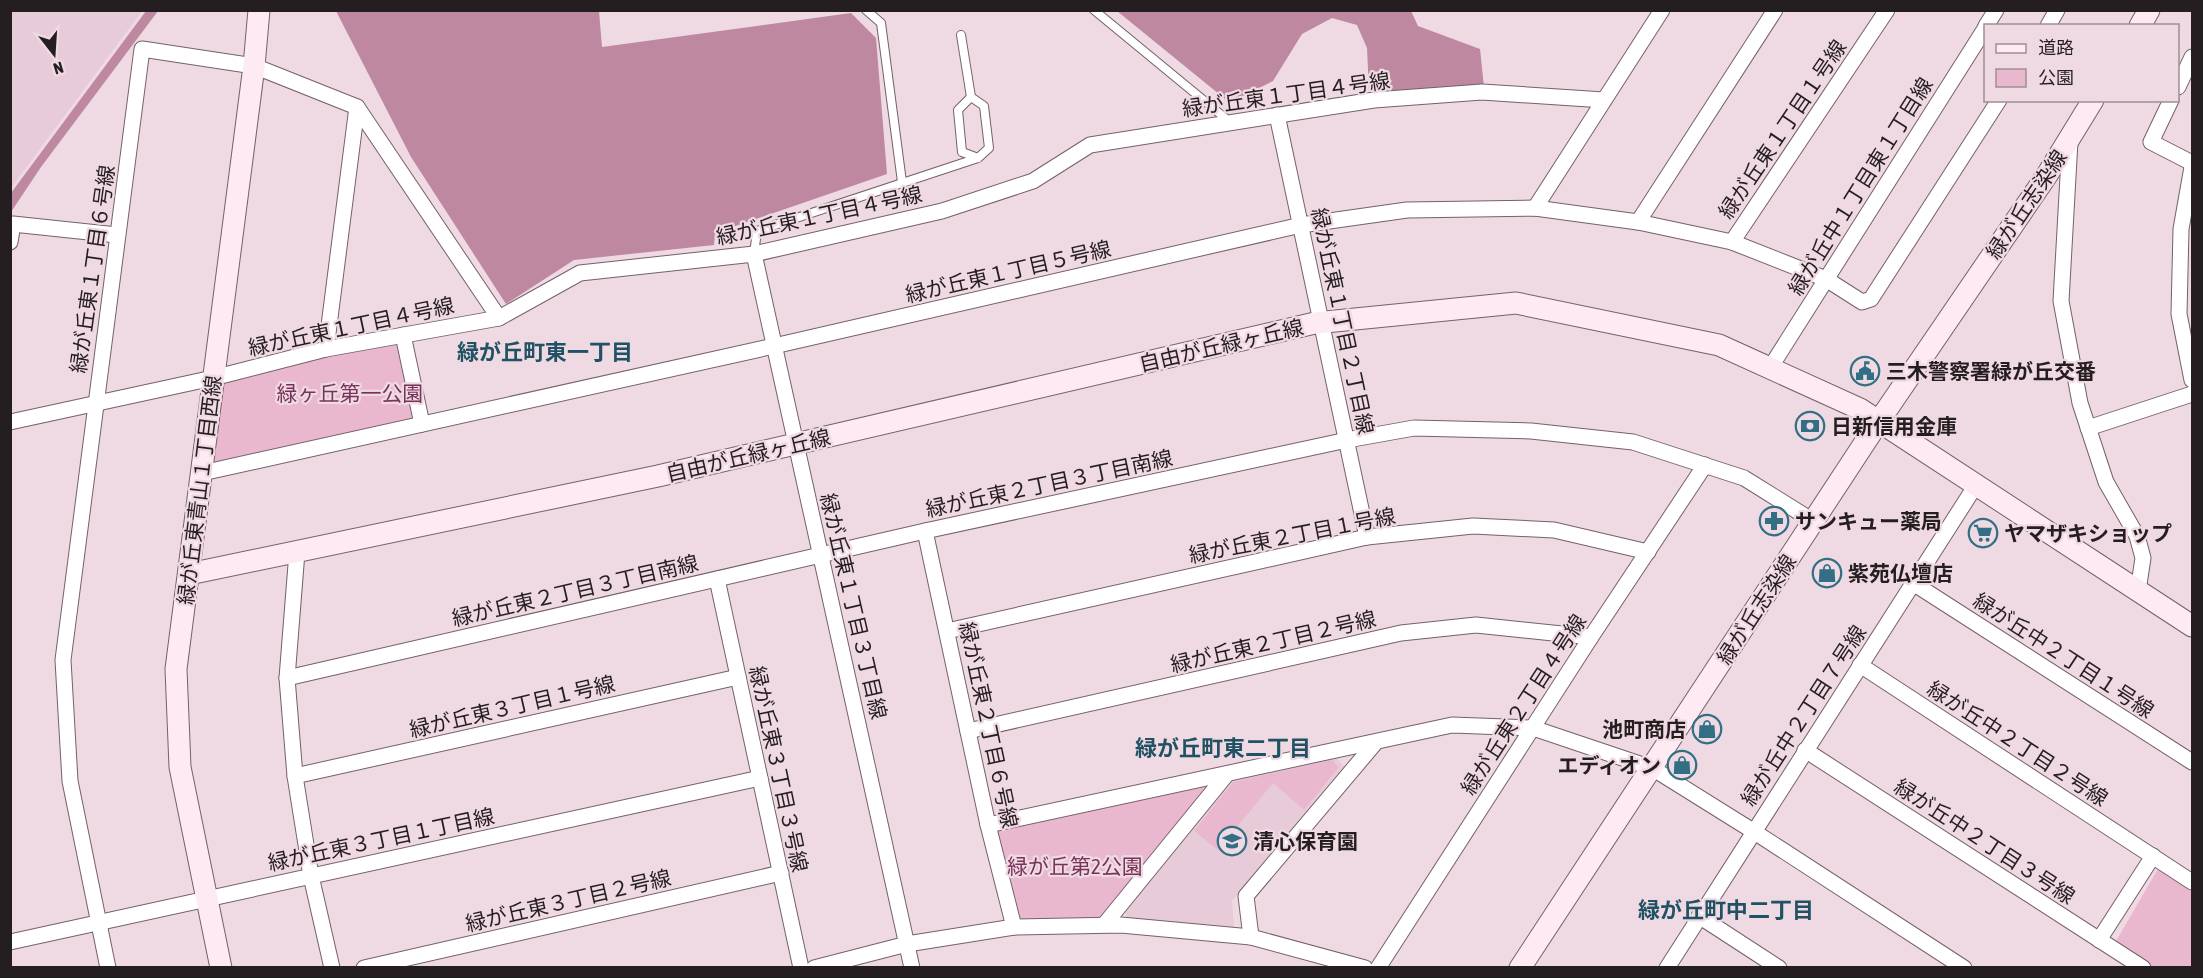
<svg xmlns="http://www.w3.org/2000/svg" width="2203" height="978" font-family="'Asap Condensed','Noto Sans JP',sans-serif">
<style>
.built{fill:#e8cbd8}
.green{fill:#e9b8ce}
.forest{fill:#be88a1}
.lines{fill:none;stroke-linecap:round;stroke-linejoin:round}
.lane-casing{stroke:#74616a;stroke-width:10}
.street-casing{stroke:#74616a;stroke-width:17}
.secondary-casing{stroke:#74616a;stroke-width:23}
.lane{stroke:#fff;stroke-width:8}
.street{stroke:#fff;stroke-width:15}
.secondary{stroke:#fdeaf2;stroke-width:21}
.labels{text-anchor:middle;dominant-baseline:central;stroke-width:4.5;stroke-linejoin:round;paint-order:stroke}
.street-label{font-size:21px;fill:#251e21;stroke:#efd9e3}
.poi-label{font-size:21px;font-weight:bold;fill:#251e21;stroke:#efd9e3;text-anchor:start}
.park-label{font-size:21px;fill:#773357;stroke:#efd9e3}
.neighbourhood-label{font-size:22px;font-weight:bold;fill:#205263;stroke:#efd9e3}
</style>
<rect width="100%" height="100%" fill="#efd9e3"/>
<g class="built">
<path d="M11,10L142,11L11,188L10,11Z"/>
<path d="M1335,756L1344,766L1232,901L1234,930L1128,920L1124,910L1231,780Z"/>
</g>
<g class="green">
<path d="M403,335L422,424L202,473L213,378Z"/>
<path d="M1332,760L1339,767L1304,810L1273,783L1218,850L1194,831L1233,782Z"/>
<path d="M1227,774L1104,925L1014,927L988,825Z"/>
<path d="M2162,862L2192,882V967H2143L2112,948Z"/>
</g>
<g class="forest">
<path d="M146,11H158L41,167L11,212V193Z"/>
<path d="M336,11H599L602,47L851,13L876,38L887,174L715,233L714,245L574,260L506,304L411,157Z"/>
<path d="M1117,11H1411L1418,26L1480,49L1484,87L1369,91L1367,48L1357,25L1332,18L1302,34L1273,81L1230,103Z"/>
</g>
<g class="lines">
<g class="lane-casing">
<g id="lane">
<path d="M866,10L881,23L902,182"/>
<path d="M1094,10L1230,122"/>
<path d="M961,35L971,97"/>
<path d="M754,254L757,231L978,158L989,148L984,106L971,97L958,110L962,152L978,158"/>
</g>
</g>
<g class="street-casing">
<g id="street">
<path d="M1986,26L1996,10"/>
<path d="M2048,26L2057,10"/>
<path d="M2178,87L2192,57"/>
<path d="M2171,100L2151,142L2192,163"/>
<path d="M1277,115L1367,537"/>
<path d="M2070,141L2061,301L2080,403L2106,482L2137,536L2143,558L2138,591"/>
<path d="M2192,167L2181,229L2179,314L2192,380"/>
<path d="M1535,208L1662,10"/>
<path d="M1638,222L1775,10"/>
<path d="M10,242L13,224L117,235"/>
<path d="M1732,242L1887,10"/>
<path d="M754,254L912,968"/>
<path d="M403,335L422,424"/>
<path d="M326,349L357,107"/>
<path d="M1770,368L1986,27"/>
<path d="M10,422L213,378L326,349L499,318L580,273L754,254L942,211L1033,181L1090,145L1374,100L1482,92L1604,100"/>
<path d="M2088,428L2192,394"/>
<path d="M202,473L774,346L1301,225L1407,210L1535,208L1638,222L1732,242L1826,279L1862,302L1871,299L1999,100"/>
<path d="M925,531L988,825L1014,927"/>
<path d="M297,552L287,678L295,776L311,876L332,968"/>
<path d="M717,579L801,968"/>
<path d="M1913,583L2192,762"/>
<path d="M947,631L1367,537L1473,526L1554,530L1648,552"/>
<path d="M1860,665L2192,882"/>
<path d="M287,678L925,531L1347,440L1414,428L1531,431L1633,442L1744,478L1813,521"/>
<path d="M968,731L1401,633L1476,625L1591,637"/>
<path d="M1805,750L2143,968"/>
<path d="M295,776L738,677"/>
<path d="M988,825L1452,725L1533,728L1652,768L1753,831L1964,968"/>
<path d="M1699,916L1779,968"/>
<path d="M1104,925L1227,774"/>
<path d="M1251,937L1246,896L1376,742"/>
<path d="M2099,940L2153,856"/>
<path d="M10,942L760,778"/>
<path d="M108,968L70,781L63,660L142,49L254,66L357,107L499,318"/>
<path d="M364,968L781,873"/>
<path d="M814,968L907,944L1014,927L1121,925L1251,937L1365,968"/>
<path d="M1378,968L1591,637L1705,465"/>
<path d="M1667,968L1976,485"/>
</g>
</g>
<g class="secondary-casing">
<g id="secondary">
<path d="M2140,26L2149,10"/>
<path d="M189,574L658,476L1315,323L1516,303L1719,345L1860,409L2192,626"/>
<path d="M221,968L180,767L176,669L254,66L259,10"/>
<path d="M1520,968L1879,421L2047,175L2093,100"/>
</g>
</g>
<use href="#lane" class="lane"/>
<use href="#street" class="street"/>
<use href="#secondary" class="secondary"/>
</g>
<defs>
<g id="civic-ring" transform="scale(1.5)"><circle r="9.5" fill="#efd9e3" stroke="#326f85" stroke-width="1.5"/><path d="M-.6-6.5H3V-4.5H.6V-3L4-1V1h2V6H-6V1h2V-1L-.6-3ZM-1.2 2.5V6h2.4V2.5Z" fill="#326f85"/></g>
<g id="bank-ring" transform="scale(1.5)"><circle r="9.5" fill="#efd9e3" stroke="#326f85" stroke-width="1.5"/><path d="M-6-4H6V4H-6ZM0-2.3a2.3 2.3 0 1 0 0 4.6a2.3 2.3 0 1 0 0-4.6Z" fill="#326f85"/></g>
<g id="pharmacy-ring" transform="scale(1.5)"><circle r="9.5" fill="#efd9e3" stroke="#326f85" stroke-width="1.5"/><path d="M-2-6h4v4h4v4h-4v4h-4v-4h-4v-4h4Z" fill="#326f85"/></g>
<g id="supermarket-ring" transform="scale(1.5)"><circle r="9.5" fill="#efd9e3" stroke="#326f85" stroke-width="1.5"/><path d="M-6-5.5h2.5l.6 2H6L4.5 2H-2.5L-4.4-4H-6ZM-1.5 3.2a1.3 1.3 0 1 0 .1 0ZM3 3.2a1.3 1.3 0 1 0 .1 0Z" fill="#326f85"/></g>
<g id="shop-ring" transform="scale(1.5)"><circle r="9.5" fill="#efd9e3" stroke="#326f85" stroke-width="1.5"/><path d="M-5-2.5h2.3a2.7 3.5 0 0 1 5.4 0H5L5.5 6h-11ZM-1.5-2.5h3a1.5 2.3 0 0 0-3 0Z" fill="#326f85"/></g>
<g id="school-ring" transform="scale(1.5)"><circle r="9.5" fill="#efd9e3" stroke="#326f85" stroke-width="1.5"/><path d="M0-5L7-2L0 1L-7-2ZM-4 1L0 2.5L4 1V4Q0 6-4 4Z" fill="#326f85"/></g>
</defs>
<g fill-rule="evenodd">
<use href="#civic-ring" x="1865" y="371"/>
<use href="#bank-ring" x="1810" y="426"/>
<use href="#pharmacy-ring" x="1774" y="521"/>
<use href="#supermarket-ring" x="1983" y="533"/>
<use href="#shop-ring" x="1827" y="573"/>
<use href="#shop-ring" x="1707" y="729"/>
<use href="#shop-ring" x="1682" y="765"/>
<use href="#school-ring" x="1232" y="841"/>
</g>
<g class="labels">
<g class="street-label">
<text transform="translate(1286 94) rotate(-8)">緑が丘東１丁目４号線</text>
<text transform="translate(1782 129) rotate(-56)">緑が丘東１丁目１号線</text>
<text transform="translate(1860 186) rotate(-58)">緑が丘中１丁目東１丁目線</text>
<text transform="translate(2026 204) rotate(-56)">緑が丘志染線</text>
<text transform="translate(819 215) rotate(-12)">緑が丘東１丁目４号線</text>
<text transform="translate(92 269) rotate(-82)">緑が丘東１丁目６号線</text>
<text transform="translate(1008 271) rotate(-13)">緑が丘東１丁目５号線</text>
<text transform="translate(1343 321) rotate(78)">緑が丘東１丁目２丁目線</text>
<text transform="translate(351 326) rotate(-12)">緑が丘東１丁目４号線</text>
<text transform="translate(1221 345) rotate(-13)">自由が丘緑ヶ丘線</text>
<text transform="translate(748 455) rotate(-13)">自由が丘緑ヶ丘線</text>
<text transform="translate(1049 483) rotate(-12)">緑が丘東２丁目３丁目南線</text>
<text transform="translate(199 490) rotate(-83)">緑が丘東青山１丁目西線</text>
<text transform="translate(1292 535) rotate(-11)">緑が丘東２丁目１号線</text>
<text transform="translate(575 590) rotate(-13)">緑が丘東２丁目３丁目南線</text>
<text transform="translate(854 606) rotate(77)">緑が丘東１丁目３丁目線</text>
<text transform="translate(1756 609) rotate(-57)">緑が丘志染線</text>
<text transform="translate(1273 641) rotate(-13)">緑が丘東２丁目２号線</text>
<text transform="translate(2064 655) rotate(33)">緑が丘中２丁目１号線</text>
<text transform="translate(1523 704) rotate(-57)">緑が丘東２丁目４号線</text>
<text transform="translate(512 706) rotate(-13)">緑が丘東３丁目１号線</text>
<text transform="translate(1803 715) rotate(-57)">緑が丘中２丁目７号線</text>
<text transform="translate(989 725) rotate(78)">緑が丘東２丁目６号線</text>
<text transform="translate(2018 743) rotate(33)">緑が丘中２丁目２号線</text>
<text transform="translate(779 769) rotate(78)">緑が丘東３丁目３号線</text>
<text transform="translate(381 839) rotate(-12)">緑が丘東３丁目１丁目線</text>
<text transform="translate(1985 841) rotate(33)">緑が丘中２丁目３号線</text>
<text transform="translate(568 900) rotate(-13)">緑が丘東３丁目２号線</text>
</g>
<g class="poi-label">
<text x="1886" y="371">三木警察署緑が丘交番</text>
<text x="1831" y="426">日新信用金庫</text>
<text x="1795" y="521">サンキュー薬局</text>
<text x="2004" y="533">ヤマザキショップ</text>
<text x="1848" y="573">紫苑仏壇店</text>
<text x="1686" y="729" text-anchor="end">池町商店</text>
<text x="1661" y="765" text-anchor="end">エディオン</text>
<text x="1253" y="841">清心保育園</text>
</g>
<g class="park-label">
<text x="350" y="393">緑ヶ丘第一公園</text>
<text x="1075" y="866">緑が丘第2公園</text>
</g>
<g class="neighbourhood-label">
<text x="545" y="352">緑が丘町東一丁目</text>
<text x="1223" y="748">緑が丘町東二丁目</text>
<text x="1726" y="910">緑が丘町中二丁目</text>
</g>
</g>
<rect width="2203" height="978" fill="none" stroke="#251e21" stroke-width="24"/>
<rect x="1984" y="24" width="195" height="78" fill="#efd9e3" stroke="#9e8e95" stroke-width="1.5"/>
<rect x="1996" y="44" width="30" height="9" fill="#fdeaf2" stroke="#9e8e95" stroke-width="1.5"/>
<text x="2038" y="54" font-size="18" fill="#251e21">道路</text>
<rect x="1996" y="69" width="30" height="18" fill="#e9b8ce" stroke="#9e8e95" stroke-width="1.5"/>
<text x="2038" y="84" font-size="18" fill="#251e21">公園</text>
<g transform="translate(54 54) rotate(163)" stroke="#efd9e3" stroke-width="4.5" paint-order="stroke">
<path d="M0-4.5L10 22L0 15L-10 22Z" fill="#251e21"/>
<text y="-9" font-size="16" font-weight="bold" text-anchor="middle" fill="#251e21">N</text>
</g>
</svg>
